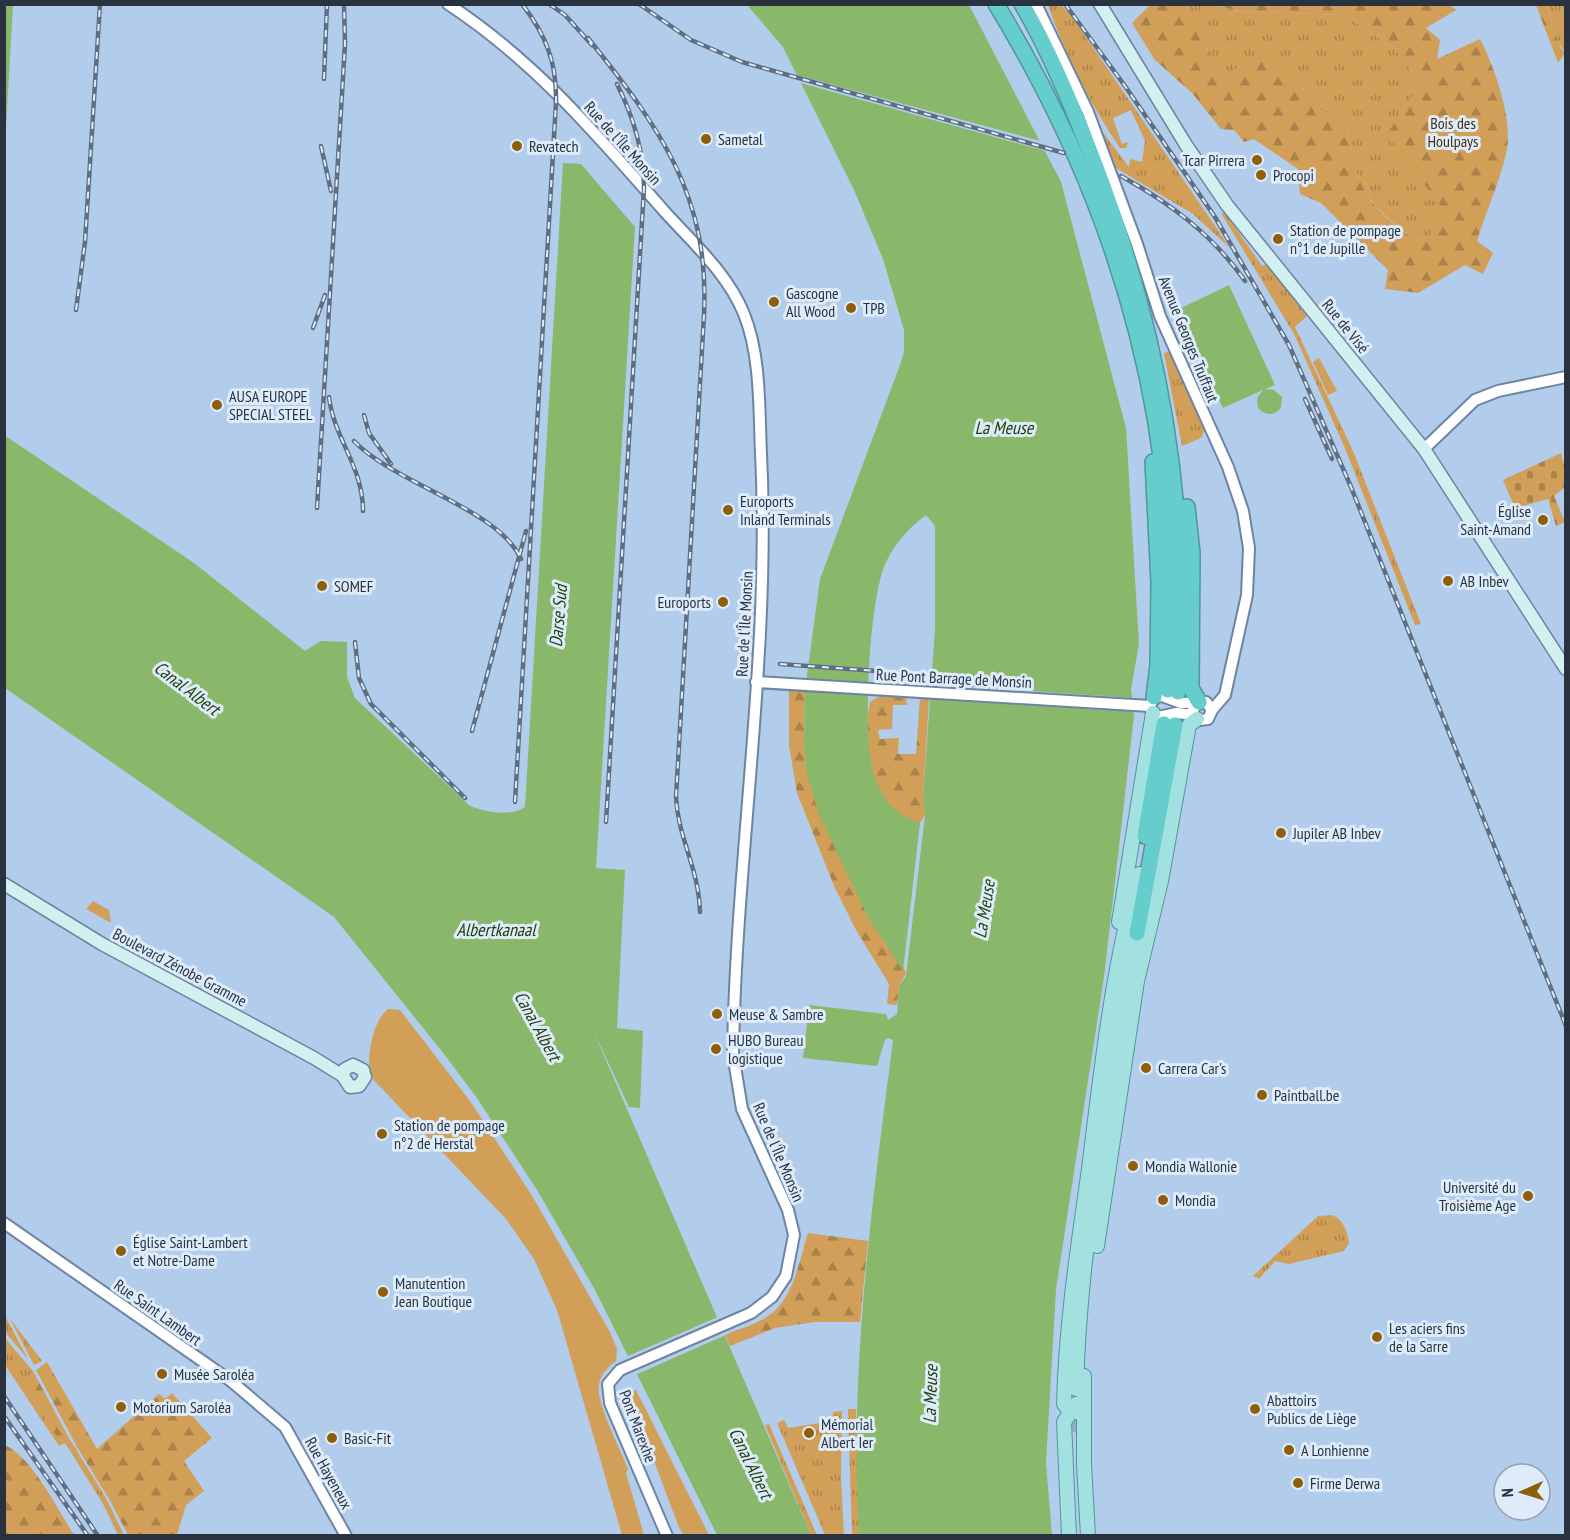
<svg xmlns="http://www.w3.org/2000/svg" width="1570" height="1540" font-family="'PT Sans Narrow',sans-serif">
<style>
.grass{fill:url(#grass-tufts)}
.forest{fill:url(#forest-firs)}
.cemetery{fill:url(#cemetery-stones)}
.green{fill:#d29f58}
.water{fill:#8ab86b}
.pier{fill:#b2cceb}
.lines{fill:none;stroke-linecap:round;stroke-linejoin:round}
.primary-tunnel{stroke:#97adc9;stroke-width:14;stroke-dasharray:14 7;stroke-linecap:butt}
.tertiary-casing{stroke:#6d85a2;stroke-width:14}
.secondary-casing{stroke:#6d85a2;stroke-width:15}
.primary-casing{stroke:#50979a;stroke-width:16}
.motorway-casing{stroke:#50979a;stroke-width:18}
.tertiary{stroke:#fff;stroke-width:10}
.secondary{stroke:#d1f0ef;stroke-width:12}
.primary{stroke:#a3e1e0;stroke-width:14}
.motorway{stroke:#65cdcb;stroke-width:15}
.rail-casing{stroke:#5f6f83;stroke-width:4.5}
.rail{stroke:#deebfb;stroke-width:2;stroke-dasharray:7;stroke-linecap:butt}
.poi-dot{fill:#8e5e09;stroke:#deebfb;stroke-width:2}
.labels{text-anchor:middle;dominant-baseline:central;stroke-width:6;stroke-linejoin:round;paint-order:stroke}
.park-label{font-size:16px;fill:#462f0d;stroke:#deebfb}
.poi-label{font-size:16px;fill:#293340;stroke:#deebfb;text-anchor:start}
.street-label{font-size:16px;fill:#293340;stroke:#deebfb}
.water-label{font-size:18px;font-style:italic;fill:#24410a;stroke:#deebfb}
</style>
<defs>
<pattern id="grass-tufts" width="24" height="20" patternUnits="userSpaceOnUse" patternTransform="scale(1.5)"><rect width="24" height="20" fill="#d29f58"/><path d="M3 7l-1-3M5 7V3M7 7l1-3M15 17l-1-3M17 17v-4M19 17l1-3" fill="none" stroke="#aa824a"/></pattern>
<pattern id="forest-firs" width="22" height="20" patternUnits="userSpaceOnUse" patternTransform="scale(1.5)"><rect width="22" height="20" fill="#d29f58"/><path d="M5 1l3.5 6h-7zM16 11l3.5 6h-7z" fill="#aa824a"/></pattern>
<pattern id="cemetery-stones" width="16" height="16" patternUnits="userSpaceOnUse" patternTransform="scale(1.5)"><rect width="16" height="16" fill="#d29f58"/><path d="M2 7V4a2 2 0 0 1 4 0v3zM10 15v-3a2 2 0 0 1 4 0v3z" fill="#aa824a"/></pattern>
</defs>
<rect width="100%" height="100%" fill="#b2cceb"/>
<g class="grass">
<path d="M1048,5H1061L1071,15L1230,248L1193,214L1116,168L1101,130L1129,167L1130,159L1142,162L1145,141L1131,110L1113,118L1122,144L1128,142L1126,148H1120C1090,104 1065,55 1048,5Z"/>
<path d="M1184,5H1217L1235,11L1345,15L1395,49L1420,84L1388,134L1445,212L1430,236L1415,240C1366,203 1356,187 1347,127L1319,109L1295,79L1224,73L1209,54L1197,15Z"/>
<path d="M1547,5H1565V52L1559,44Z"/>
<path d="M1221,213H1225L1262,266L1266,264L1307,316L1295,327L1353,451L1421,624L1415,625L1344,446L1294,334Z"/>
<path d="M1171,351L1205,429L1201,438L1182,446L1164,353Z"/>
<path d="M93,901L109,910L111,923L86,909Z"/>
<path d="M1332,1215C1344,1220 1347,1231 1349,1243L1344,1251L1289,1264L1275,1261L1259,1279L1253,1276L1318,1216Z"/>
<path d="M5,1316L28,1359L5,1332Z"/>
<path d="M9,1317L42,1361L34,1365Z"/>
<path d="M4,1337L33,1371L24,1385L61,1442L69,1438L106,1498L124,1535H118L102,1502L65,1443L59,1446L5,1365Z"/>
<path d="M848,1409H856L859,1535H852Z"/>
<path d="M842,1411L841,1477L844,1535H825L777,1423L784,1420L788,1428L832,1421L833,1412Z"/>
<path d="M769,1424L817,1535H811L765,1425Z"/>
</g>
<g class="forest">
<path d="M1151,4L1184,5L1197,14L1209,54L1224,72L1271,59L1295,79L1319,109L1347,127C1356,186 1366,205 1415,240L1430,236L1444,211L1387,134L1420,84L1395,49L1345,15L1236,11L1217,5L1449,4L1456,10L1426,28L1440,40L1437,59L1480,39C1495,68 1514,121 1506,154C1499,183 1486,212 1477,241L1493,253L1483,274L1465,265L1418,293L1385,289L1388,270L1321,203L1300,194L1298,169L1254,139L1244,142L1234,130L1221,129L1192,93L1155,60L1132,23Z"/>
<path d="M1536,5H1547L1560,47L1565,53L1558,63Z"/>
<path d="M789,688L805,690L804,745L806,770L906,973L899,986L897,1005L887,1004L889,984L856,930L834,886L797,793L789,745Z"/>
<path d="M880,696L906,698L907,705H893L892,729L878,730L880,739L899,738L898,754H916L920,697L929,698L923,798L925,815L920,823C913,821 904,819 898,814C869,791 863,737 870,702Z"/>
<path d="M808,1233L868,1241L860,1322H815L775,1328L730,1346L725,1335C739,1329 755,1325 768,1316C794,1299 799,1261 808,1233Z"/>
<path d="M47,1362L97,1449L159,1394L165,1399L172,1393L212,1438L184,1461L204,1491L186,1505L177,1535H128L109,1499L77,1447L36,1370Z"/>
<path d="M33,1371L69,1438L61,1443L24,1385Z"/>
<path d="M5,1445C32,1457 58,1510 74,1535H5Z"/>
</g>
<path class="cemetery" d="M1561,453L1565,470V487L1554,496L1565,522L1556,526L1548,499L1515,508L1503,480Z"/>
<g class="green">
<path d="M1319,358L1337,391L1328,395L1313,362Z"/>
<path d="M388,1009L400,1010L470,1101L531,1194L610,1332L617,1349L616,1361C608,1367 601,1374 599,1384C595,1402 621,1450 628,1469L626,1473L644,1535H622L557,1310L534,1259L506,1219L370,1076C367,1055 372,1022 388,1009Z"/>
<path d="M636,1390L709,1535H683L678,1525L633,1405L631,1392Z"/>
</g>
<g class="water">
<path d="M5,4L13,5L5,146L4,5Z"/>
<path d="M747,5H969L1061,182L1126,428L1139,644L1131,689L1134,716L1104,977L1056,1289L1046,1464L1052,1535H859C849,1369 872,1205 893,1040L888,1038L885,1040L877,1066L803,1058L809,1005L886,1014L888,1020L897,1014L899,986L906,976L925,815L923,798L935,629V526L926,515C910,527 896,542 887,560C869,594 863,729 872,768C874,776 878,786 882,793C891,810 903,817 920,823L903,971L869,919L819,815L806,770L804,745L805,690L820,579L900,365L904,352V330L883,259L854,190L783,47Z"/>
<path d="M563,163L581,164L635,227L596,868L625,870L617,1028L643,1031L640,1108L629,1107L592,1028L811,1535H717L595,1290L537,1190L477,1098L444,1054L334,917L5,688L4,435L194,563L305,651L321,641L347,642V677L355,698L470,806C486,812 511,817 525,807Z"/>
<path d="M1229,285L1275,385L1265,389L1274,390L1282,397L1281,408C1274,416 1266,416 1258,408L1257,398L1263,390L1223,408L1177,310Z"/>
</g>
<g class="pier">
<path d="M793,74L1044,142L1049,152L797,82Z"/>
<path d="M927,684L1135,698L1136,711L926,697Z"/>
<path d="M720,1316L728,1334L635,1375L626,1357Z"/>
</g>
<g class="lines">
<path class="primary-tunnel" d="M1076,1432V1389"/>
<g class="tertiary-casing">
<g id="tertiary">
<path d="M448,4C535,61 597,135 665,212C693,243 728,274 744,314C761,356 759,409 761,454C771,654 736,854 733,1054L742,1109L788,1210L794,1235L786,1276L772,1297L751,1313L620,1370L608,1384L610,1403L667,1536"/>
<path d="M1036,4L1088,112L1137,244L1160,316L1228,467L1243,511L1249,548L1247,595L1225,695L1212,710"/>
<path d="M1424,449L1475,400L1498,391L1566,377"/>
<path d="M756,682L1150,706"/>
<path d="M1194,715L1177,713L1158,717L1151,711L1150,706L1154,697L1162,696L1181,703L1206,702L1212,710L1208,719L1200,720L1194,717L1193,710L1197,703"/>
<path d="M4,1223L231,1381L285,1427L346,1536"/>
</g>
</g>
<g class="secondary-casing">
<g id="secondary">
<path d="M1100,4L1186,145L1227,205L1424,449L1566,669"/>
<path d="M4,884L102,944L314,1058L343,1076L350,1087L359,1086L365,1077L363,1070L353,1065L345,1069L343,1076"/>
</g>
</g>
<g class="primary-casing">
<g id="primary">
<path d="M1119,922L1153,713"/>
<path d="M1097,1246L1137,981L1161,881L1189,725L1197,719"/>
<path d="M1084,1376V1464L1088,1536"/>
<path d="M1076,1389C1080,1236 1111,1083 1137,933"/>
<path d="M1083,1414L1068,1409L1064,1404C1066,1324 1078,1247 1089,1169C1101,1072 1112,968 1139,874"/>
<path d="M1069,1536L1064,1422L1076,1404"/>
</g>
</g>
<g class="motorway-casing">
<g id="motorway">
<path d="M996,4C1125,216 1186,442 1168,690"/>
<path d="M1022,4C1051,54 1073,108 1094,162C1160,335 1190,506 1178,692"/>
<path d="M1153,462L1159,582L1158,665L1154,697"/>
<path d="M1187,507L1192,553L1191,688L1199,702"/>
<path d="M1145,836L1164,724"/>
<path d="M1137,933L1175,725"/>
</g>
</g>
<use href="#tertiary" class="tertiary"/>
<use href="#secondary" class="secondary"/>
<use href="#primary" class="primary"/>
<use href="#motorway" class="motorway"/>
<g class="rail-casing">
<g id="rail">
<path d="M549,4L565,15L592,45"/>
<path d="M639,4L691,40L742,62L1064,153"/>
<path d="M1065,4L1125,86L1215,217L1289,345L1351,487L1566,1026"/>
<path d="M588,38C659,127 710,195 704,315L676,797C678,839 699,868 700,912"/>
<path d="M324,79L327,4"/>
<path d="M321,146L331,191"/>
<path d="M1121,176C1170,203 1213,235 1245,281"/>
<path d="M76,310L85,242L100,4"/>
<path d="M313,328L325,295"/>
<path d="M329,397C334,439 363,466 363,511"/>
<path d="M1305,399L1332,459"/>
<path d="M364,415L369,433L391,464"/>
<path d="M354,441C395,484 499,509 521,559"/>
<path d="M317,508L345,44L344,4"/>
<path d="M355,642L359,678L371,704L465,798"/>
<path d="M780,664L877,671"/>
<path d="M472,731L526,531"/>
<path d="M515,802L556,102C557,63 546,35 522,4"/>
<path d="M606,822L644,188C644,151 634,118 617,84"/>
<path d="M4,1396L98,1536"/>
<path d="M4,1416L88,1536"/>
</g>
</g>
<use href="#rail" class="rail"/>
</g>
<g class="poi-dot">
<circle cx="706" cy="139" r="6"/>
<circle cx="517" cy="146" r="6"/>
<circle cx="1257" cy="160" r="6"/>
<circle cx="1261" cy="175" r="6"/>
<circle cx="1278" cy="239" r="6"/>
<circle cx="774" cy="302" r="6"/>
<circle cx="851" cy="308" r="6"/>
<circle cx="217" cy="405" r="6"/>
<circle cx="728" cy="510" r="6"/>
<circle cx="1543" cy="520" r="6"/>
<circle cx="1448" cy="581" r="6"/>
<circle cx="322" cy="586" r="6"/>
<circle cx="723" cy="602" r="6"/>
<circle cx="1281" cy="833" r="6"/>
<circle cx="717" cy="1014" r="6"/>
<circle cx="716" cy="1049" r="6"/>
<circle cx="1146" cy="1068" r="6"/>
<circle cx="1262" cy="1095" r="6"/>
<circle cx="382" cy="1134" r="6"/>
<circle cx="1133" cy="1166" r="6"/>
<circle cx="1528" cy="1196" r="6"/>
<circle cx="1163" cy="1200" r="6"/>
<circle cx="121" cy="1251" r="6"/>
<circle cx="383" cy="1292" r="6"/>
<circle cx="1377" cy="1337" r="6"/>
<circle cx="162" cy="1374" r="6"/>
<circle cx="121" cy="1407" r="6"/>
<circle cx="1255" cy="1409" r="6"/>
<circle cx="809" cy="1433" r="6"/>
<circle cx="332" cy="1438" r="6"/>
<circle cx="1289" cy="1450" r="6"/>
<circle cx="1298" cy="1483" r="6"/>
</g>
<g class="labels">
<g class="park-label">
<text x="1453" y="123">Bois des<tspan x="1453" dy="18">Houlpays</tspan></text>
</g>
<g class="poi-label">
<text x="718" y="139">Sametal</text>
<text x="529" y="146">Revatech</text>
<text x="1245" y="160" text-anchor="end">Tcar Pirrera</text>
<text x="1273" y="175">Procopi</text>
<text x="1290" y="230">Station de pompage<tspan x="1290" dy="18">n°1 de Jupille</tspan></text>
<text x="786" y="293">Gascogne<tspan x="786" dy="18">All Wood</tspan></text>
<text x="863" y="308">TPB</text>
<text x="229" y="396">AUSA EUROPE<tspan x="229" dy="18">SPECIAL STEEL</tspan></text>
<text x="740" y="501">Euroports<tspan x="740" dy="18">Inland Terminals</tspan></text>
<text x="1531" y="511" text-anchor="end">Église<tspan x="1531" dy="18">Saint-Amand</tspan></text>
<text x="1460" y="581">AB Inbev</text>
<text x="334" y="586">SOMEF</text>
<text x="711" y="602" text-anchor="end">Euroports</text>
<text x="1293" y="833">Jupiler AB Inbev</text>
<text x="729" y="1014">Meuse &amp; Sambre</text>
<text x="728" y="1040">HUBO Bureau<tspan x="728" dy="18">logistique</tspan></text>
<text x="1158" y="1068">Carrera Car's</text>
<text x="1274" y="1095">Paintball.be</text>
<text x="394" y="1125">Station de pompage<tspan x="394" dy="18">n°2 de Herstal</tspan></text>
<text x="1145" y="1166">Mondia Wallonie</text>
<text x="1516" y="1187" text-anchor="end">Université du<tspan x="1516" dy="18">Troisième Age</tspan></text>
<text x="1175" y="1200">Mondia</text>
<text x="133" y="1242">Église Saint-Lambert<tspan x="133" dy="18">et Notre-Dame</tspan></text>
<text x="395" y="1283">Manutention<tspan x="395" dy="18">Jean Boutique</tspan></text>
<text x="1389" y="1328">Les aciers fins<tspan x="1389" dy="18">de la Sarre</tspan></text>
<text x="174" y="1374">Musée Saroléa</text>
<text x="1267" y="1400">Abattoirs<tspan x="1267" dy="18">Publics de Liège</tspan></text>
<text x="133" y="1407">Motorium Saroléa</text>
<text x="821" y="1424">Mémorial<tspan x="821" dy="18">Albert Ier</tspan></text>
<text x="344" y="1438">Basic-Fit</text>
<text x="1301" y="1450">A Lonhienne</text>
<text x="1310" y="1483">Firme Derwa</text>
</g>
<g class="street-label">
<text transform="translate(623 143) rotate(48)">Rue de l'Île Monsin</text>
<text transform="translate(1346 326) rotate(51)">Rue de Visé</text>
<text transform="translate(1189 339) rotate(68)">Avenue Georges Truffaut</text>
<text transform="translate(744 624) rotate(-87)">Rue de l'Île Monsin</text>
<text transform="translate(954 678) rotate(3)">Rue Pont Barrage de Monsin</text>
<text transform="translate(180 967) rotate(28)">Boulevard Zénobe Gramme</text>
<text transform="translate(779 1152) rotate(67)">Rue de l'Île Monsin</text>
<text transform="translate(158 1312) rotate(35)">Rue Saint Lambert</text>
<text transform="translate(638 1426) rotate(69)">Pont Marexhe</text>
<text transform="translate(329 1473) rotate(61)">Rue Hayeneux</text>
</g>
<g class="water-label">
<text x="1004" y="427">La Meuse</text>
<text transform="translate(558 616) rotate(-85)">Darse Sud</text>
<text transform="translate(187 688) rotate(37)">Canal Albert</text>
<text transform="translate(984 909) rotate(-81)">La Meuse</text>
<text x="496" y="929">Albertkanaal</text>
<text transform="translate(538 1026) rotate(61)">Canal Albert</text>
<text transform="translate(930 1394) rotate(-88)">La Meuse</text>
<text transform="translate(751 1463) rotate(64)">Canal Albert</text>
</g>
</g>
<rect width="1570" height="1540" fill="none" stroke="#293340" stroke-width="12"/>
<g transform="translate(1522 1492) rotate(267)"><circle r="28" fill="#deebfb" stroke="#96a1b0" stroke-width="1.5"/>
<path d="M0-4.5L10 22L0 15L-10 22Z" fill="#8e5e09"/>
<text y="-9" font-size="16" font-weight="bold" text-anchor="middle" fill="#293340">N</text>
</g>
</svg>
